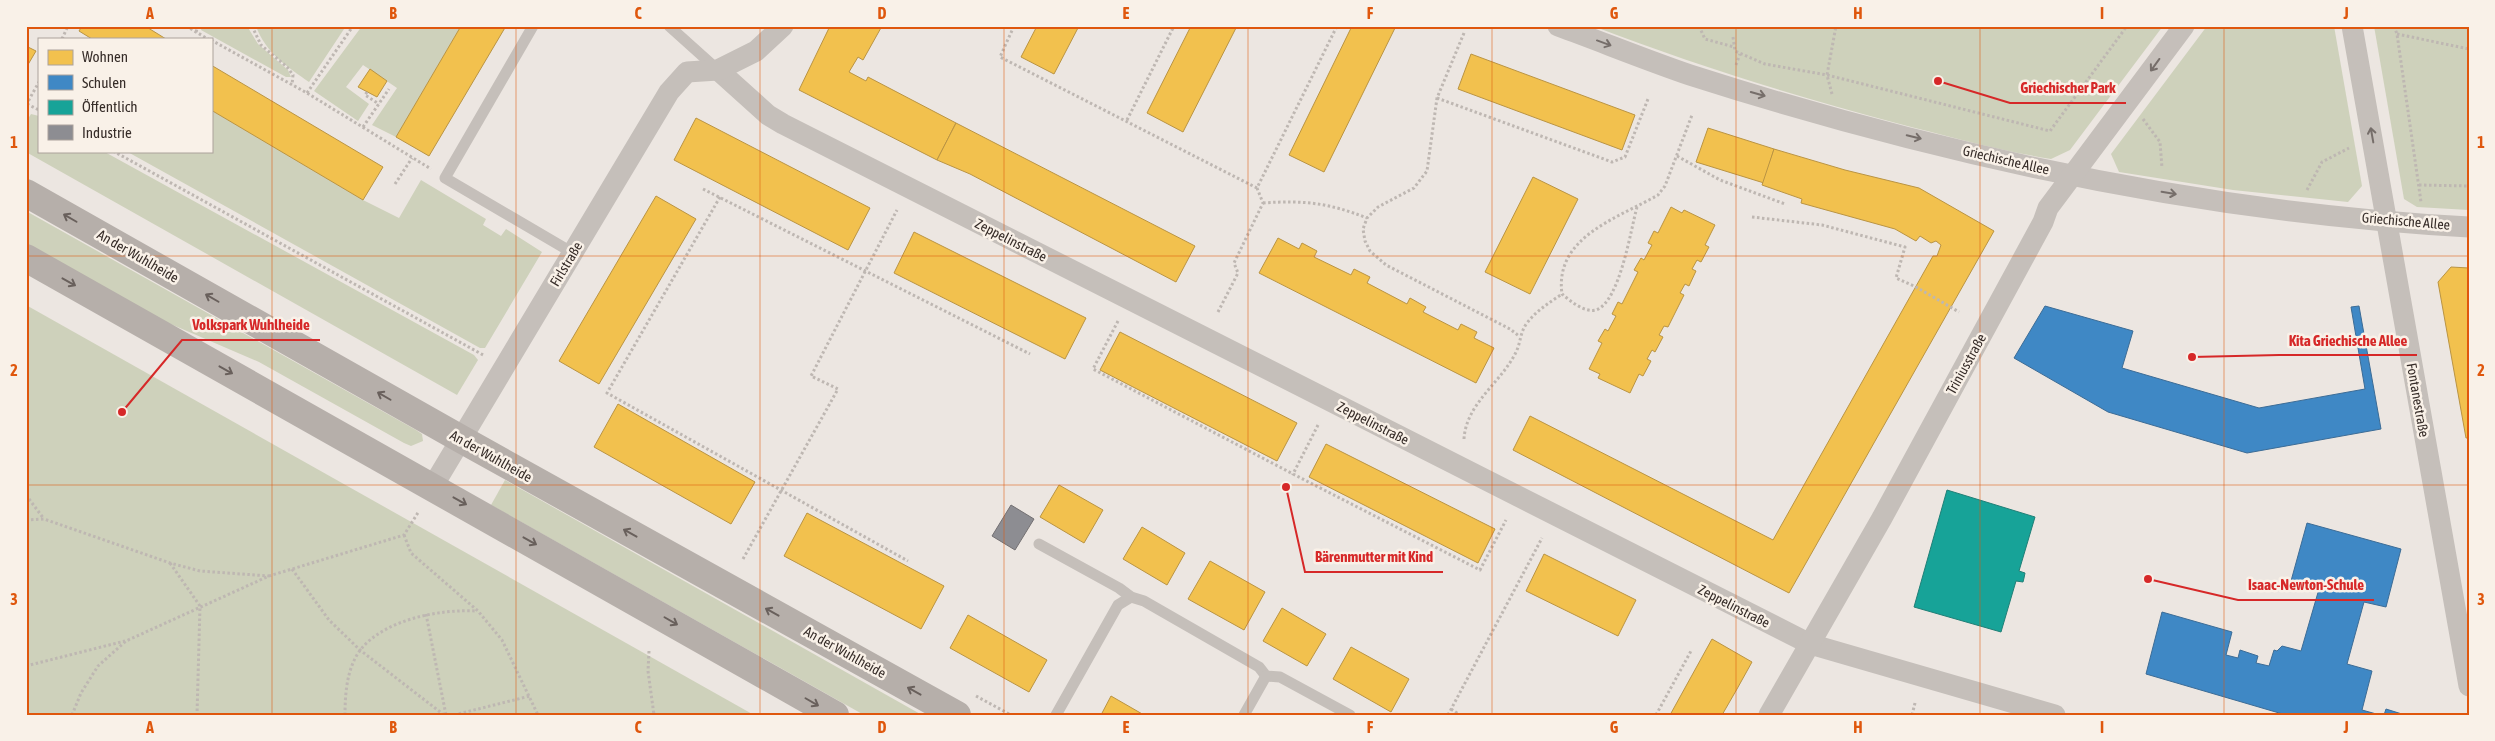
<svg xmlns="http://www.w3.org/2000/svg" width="2495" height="741" font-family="'Asap Condensed',sans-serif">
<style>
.green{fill:#ced1bb}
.homes{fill:#f2c14e;stroke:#ba9443}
.schools{fill:#3f88c5;stroke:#3c6c96}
.public{fill:#17a398;stroke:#207f76}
.industry{fill:#8d8d92;stroke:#737072}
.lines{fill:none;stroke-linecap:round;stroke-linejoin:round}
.path{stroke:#beb7b2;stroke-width:3;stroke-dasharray:2.5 2.5;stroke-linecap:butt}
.service{stroke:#c5bfba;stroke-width:11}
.minor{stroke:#c5bfba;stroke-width:21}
.secondary{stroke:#b6afaa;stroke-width:28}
.oneway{stroke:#766e6a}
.oneway2{stroke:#69605c}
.grid{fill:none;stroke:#df570d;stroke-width:1;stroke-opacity:0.55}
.labels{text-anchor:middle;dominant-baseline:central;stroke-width:5;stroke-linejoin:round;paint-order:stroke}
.street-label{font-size:14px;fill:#362c28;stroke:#f9f1e8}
.leader{fill:none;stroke:#d62828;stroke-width:2}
.callout-dot{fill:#d62828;stroke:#f9f1e8;stroke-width:2}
.callout-label{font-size:15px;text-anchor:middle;font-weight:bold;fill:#d62828;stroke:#f9f1e8;stroke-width:5;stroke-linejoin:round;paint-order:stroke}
.neatline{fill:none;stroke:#df570d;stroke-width:2}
.grid-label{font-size:16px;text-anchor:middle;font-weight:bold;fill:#df570d}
</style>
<rect width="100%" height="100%" fill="#ece6e1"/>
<g class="green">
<path d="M202,26H247L258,44L288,70L291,77H286L201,30Z"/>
<path d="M256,26H346L309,82C287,67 265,52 256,26Z"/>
<path d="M362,26H461L396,137L372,125L397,88L363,65L346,87L369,104L358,121L314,91Z"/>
<path d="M1593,26H2163L2070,150L2051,159C2000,151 1947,136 1896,123C1794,96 1692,64 1593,26Z"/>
<path d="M2207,26H2334L2362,186L2348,202L2233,190L2119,172L2111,154Z"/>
<path d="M2374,26H2469V210L2417,207L2404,199Z"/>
<path d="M211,110L363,200L399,218L421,180L486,219L483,225L501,236L506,229L542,252L485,348H480L126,151H211Z"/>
<path d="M31,114L39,116V151H103L474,355L478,360L457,395L26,152V122Z"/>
<path d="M26,211L416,430L422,434L423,441L411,446L404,443L259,362L152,316L26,244Z"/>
<path d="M26,305L754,715H26Z"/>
<path d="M505,480L922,715H864L491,505Z"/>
</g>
<g class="homes">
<path d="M82,26H145L166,39H92L79,31Z"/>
<path d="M461,26H506L429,156L396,137Z"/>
<path d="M830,26H882L863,60L858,57L849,72L866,81L868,77L956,123L937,160L799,90Z"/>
<path d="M1037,26H1079L1054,74L1021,57Z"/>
<path d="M1191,26H1237L1183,132L1147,113Z"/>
<path d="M1352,26H1396L1324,172L1289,155Z"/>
<path d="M26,46L36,51L26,68Z"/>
<path d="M1471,54L1635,115L1622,150L1458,89Z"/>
<path d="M211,65L383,167L363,200L211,110Z"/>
<path d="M370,69L387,81L377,97L358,87Z"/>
<path d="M696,118L870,208L848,250L674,160Z"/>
<path d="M956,123L1195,246L1176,282L970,174L937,160Z"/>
<path d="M1708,128L1774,149L1764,183L1696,162Z"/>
<path d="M1774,149L1845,170L1919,188L1994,231L1789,593L1513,450L1530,416L1773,540L1933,256H1937L1941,245L1936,241L1931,243L1920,236L1916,241L1895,229L1801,203L1802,199L1762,185Z"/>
<path d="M1533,177L1578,199L1530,294L1485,272Z"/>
<path d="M656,196L696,219L599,384L559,361Z"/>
<path d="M1671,207L1682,213L1684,210L1715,225L1705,245L1709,247L1701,262L1697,260L1692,269L1696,271L1689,286L1685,284L1680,293L1684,295L1668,327L1664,326L1659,335L1663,337L1655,352L1652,350L1647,359L1651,361L1643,376L1639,374L1630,393L1598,378L1600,374L1589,369L1602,343L1598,341L1605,329L1608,331L1616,316L1612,314L1618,302L1622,304L1638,272L1634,270L1641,258L1644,260L1652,245L1648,243L1654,231L1658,233Z"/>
<path d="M914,232L1086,318L1065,359L894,273Z"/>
<path d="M1278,238L1299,249L1302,243L1317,251L1314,257L1351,275L1354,269L1370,277L1367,283L1407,304L1410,298L1426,307L1423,312L1458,330L1461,324L1477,332L1474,338L1494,348L1476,383L1259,273Z"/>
<path d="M2451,267L2469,268V438H2466L2438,282Z"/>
<path d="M1120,332L1297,423L1277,461L1100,370Z"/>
<path d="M618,404L755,482L731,524L594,447Z"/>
<path d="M1326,444L1495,529L1478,563L1309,477Z"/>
<path d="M1059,485L1103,510L1084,543L1040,517Z"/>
<path d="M807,513L944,586L921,629L784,556Z"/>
<path d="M1142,527L1185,553L1167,585L1123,559Z"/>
<path d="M1544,554L1636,600L1618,636L1526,591Z"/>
<path d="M1210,561L1265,592L1244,630L1188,599Z"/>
<path d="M1282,608L1326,634L1307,666L1263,641Z"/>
<path d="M968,615L1047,660L1029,692L950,648Z"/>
<path d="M1712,639L1752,662L1737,689L1722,715H1670Z"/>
<path d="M1351,647L1409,679L1391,712L1333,679Z"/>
<path d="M1111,696L1144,715H1101Z"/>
</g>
<g class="schools">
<path d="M2045,306L2133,331L2122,368L2259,408L2365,389L2351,307L2359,306L2381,429L2247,453L2108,412L2014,358Z"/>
<path d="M2307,523L2401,549L2386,607L2364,602L2347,664L2372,671L2362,710L2380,715H2286L2146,674L2162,612L2232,632L2226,655L2238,658L2240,650L2258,656L2256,663L2269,666L2274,650L2277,651L2282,646L2301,651L2319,589L2291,581Z"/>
<path d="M2386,709L2405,715H2384Z"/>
</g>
<path class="public" d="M1947,490L2035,517L2019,571L2025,573L2024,578L2023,582L2016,581L2001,632L1914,607Z"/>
<path class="industry" d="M1011,505L1034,519L1015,550L992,536Z"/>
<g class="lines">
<g class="path">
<path d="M186,26L208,39"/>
<path d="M252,26L261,45L287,67L293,75L292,85"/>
<path d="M714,26V29"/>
<path d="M1014,26L1000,57L1257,188"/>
<path d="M1699,26L1705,39L1734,47"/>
<path d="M2394,26L2397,34L2421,202"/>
<path d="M196,32L198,26"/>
<path d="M1464,33L1437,98L1427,171L1414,188L1378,207L1367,218L1363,229L1365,241L1370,251L1386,265L1510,329L1519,336"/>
<path d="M2397,34L2469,49"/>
<path d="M1733,37L1735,51L1765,64L1827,75L2050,131L2127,26"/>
<path d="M62,39L68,26"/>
<path d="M211,40L307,93L431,169"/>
<path d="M1736,65L1740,54"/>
<path d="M367,92L365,95L379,104"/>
<path d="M307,93L353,26"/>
<path d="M1832,94L1827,75L1836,26"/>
<path d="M1437,98L1612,162L1625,157L1648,99"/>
<path d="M27,104L39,110"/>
<path d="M26,105L39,82"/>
<path d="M2143,119L2160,142L2162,168"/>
<path d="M1127,120L1174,26"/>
<path d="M363,127L389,89"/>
<path d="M113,151L485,356"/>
<path d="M1677,156L1720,180L1785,204"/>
<path d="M395,184L412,158"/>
<path d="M2419,185L2469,186"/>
<path d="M703,189L1030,354"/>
<path d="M2307,190L2322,162L2349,148"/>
<path d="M720,197L607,393L908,561"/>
<path d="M1263,203C1304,200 1329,203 1367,218"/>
<path d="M1637,207C1631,228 1620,302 1596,310C1585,313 1570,301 1562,294C1554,237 1618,218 1658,195L1665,186L1692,115"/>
<path d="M1752,217L1822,225L1905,247L1896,278L1916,287L1959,312"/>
<path d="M1218,312L1238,273L1234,263L1263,203L1257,188L1337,26"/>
<path d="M1118,321L1093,369L1293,474"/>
<path d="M1318,425L1293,474L1480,570L1506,520"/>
<path d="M1464,439C1466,403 1502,382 1516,352C1521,342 1520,332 1527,323C1536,311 1549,303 1562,294"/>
<path d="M26,495L44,519"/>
<path d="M26,520L44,519L170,563L200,571L269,576"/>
<path d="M404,535L411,553L478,611L502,640L538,715"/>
<path d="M743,559L838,389L811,376L897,210"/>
<path d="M170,563L200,606L197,715"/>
<path d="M292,569L329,620L360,650L444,715"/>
<path d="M426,614L446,715"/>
<path d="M649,651L648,671L654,715"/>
<path d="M26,666L125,641"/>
<path d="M976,696L1011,715"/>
<path d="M1451,709L1460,715"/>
<path d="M72,715L81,693L98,666L126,641L269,576L404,535L419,511"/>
<path d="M345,715C345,693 347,667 361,649C386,619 440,609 477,611"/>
<path d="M454,715L530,696"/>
<path d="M1448,715L1542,538"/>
<path d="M1656,715L1691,651"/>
<path d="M1912,715L1915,703"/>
</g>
<g class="service">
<path d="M533,26L445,178L573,253"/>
<path d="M669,26L718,70"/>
<path d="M1039,544L1119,588L1131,597L1144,601L1259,667L1266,676L1280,677L1350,715"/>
<path d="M1056,715L1118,605L1131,597"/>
<path d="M1244,715L1266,676"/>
</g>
<g class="minor">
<path d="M1558,26C1602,42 1646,60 1690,75C1940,155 2207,213 2469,227"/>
<path d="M2352,26L2469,686"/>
<path d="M718,70L768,115L783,124L1810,644L2055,715"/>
<path d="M433,486L669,92L687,72L718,70L756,51L783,26"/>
<path d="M1769,715L1882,518L2043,222L2048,208L2184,26"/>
</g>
<g class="secondary">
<path d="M26,193L461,439L957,715"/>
<path d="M26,258L835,715"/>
</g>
</g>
<defs><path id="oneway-shaft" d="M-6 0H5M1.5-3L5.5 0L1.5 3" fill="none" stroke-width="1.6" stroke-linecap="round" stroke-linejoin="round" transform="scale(1.25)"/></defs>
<g class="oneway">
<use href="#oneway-shaft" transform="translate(1604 43) rotate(20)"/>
<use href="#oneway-shaft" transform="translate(2155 65) rotate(126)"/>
<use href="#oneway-shaft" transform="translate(1758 94) rotate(16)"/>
<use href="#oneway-shaft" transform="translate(2372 135) rotate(-100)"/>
<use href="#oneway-shaft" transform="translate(1914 137) rotate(14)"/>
<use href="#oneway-shaft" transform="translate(2169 193) rotate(9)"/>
</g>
<g class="oneway2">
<use href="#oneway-shaft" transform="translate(70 218) rotate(-150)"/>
<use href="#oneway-shaft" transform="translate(69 282) rotate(29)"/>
<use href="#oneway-shaft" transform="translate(212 298) rotate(-150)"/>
<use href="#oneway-shaft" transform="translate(226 370) rotate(29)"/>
<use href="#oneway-shaft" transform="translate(384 396) rotate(-150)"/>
<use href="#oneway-shaft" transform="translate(460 501) rotate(29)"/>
<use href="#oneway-shaft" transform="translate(630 533) rotate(-151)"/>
<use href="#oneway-shaft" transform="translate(530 541) rotate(29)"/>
<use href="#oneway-shaft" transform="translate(772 612) rotate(-151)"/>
<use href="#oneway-shaft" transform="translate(671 621) rotate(30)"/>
<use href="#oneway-shaft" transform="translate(914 691) rotate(-151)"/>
<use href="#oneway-shaft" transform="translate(812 702) rotate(30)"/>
</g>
<path class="grid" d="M272,26V715M516,26V715M760,26V715M1004,26V715M1248,26V715M1492,26V715M1736,26V715M1980,26V715M2224,26V715M26,256H2469M26,485H2469"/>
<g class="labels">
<g class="street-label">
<text transform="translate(2006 160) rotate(13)">Griechische Allee</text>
<text transform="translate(2406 221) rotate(5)">Griechische Allee</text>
<text transform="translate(1011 240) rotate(27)">Zeppelinstraße</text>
<text transform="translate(138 256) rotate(30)">An der Wuhlheide</text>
<text transform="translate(566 264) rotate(-59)">Firlstraße</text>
<text transform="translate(1966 364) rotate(-61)">Triniusstraße</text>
<text transform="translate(2418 400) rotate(80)">Fontanestraße</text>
<text transform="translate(1373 423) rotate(27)">Zeppelinstraße</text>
<text transform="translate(491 456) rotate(29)">An der Wuhlheide</text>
<text transform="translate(1734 606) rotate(27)">Zeppelinstraße</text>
<text transform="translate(845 652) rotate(29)">An der Wuhlheide</text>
</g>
</g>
<path class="leader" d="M1938 81L2010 103H2126M122 412L182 340H320M2192 357L2279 355H2417M1286 487L1305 572H1443M2148 579L2238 600H2374"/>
<g class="callout-dot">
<circle cx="1938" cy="81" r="5"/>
<circle cx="122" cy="412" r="5"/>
<circle cx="2192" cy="357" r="5"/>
<circle cx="1286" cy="487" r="5"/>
<circle cx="2148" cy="579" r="5"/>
</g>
<g class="callout-label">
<text x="2068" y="93">Griechischer Park</text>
<text x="251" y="330">Volkspark Wuhlheide</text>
<text x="2348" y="346">Kita Griechische Allee</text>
<text x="1374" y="562">Bärenmutter mit Kind</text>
<text x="2306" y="590">Isaac-Newton-Schule</text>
</g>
<rect width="2495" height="741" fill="none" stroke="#f9f1e8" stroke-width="55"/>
<rect x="38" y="38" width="175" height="115" fill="#f9f1e8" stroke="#aba29b"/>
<rect x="48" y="50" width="25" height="15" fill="#f2c14e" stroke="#aba29b"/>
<text x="82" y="62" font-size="15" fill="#362c28">Wohnen</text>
<rect x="48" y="75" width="25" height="15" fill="#3f88c5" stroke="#aba29b"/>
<text x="82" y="88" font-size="15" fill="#362c28">Schulen</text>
<rect x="48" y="100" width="25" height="15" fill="#17a398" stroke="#aba29b"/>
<text x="82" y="112" font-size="15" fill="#362c28">Öffentlich</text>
<rect x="48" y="125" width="25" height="15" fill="#8d8d92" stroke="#aba29b"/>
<text x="82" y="138" font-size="15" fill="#362c28">Industrie</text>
<rect x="28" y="28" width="2440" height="686" class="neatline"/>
<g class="grid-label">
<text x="150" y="19">A</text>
<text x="393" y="19">B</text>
<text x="638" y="19">C</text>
<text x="882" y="19">D</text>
<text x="1126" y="19">E</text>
<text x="1370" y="19">F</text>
<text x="1614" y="19">G</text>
<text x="1858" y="19">H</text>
<text x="2102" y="19">I</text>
<text x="2346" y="19">J</text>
<text x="14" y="148">1</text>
<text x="2481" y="148">1</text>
<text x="14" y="376">2</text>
<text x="2481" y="376">2</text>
<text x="14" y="605">3</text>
<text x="2481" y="605">3</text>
<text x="150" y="733">A</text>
<text x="393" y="733">B</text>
<text x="638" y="733">C</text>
<text x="882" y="733">D</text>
<text x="1126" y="733">E</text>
<text x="1370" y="733">F</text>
<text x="1614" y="733">G</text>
<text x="1858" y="733">H</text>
<text x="2102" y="733">I</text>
<text x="2346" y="733">J</text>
</g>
</svg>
